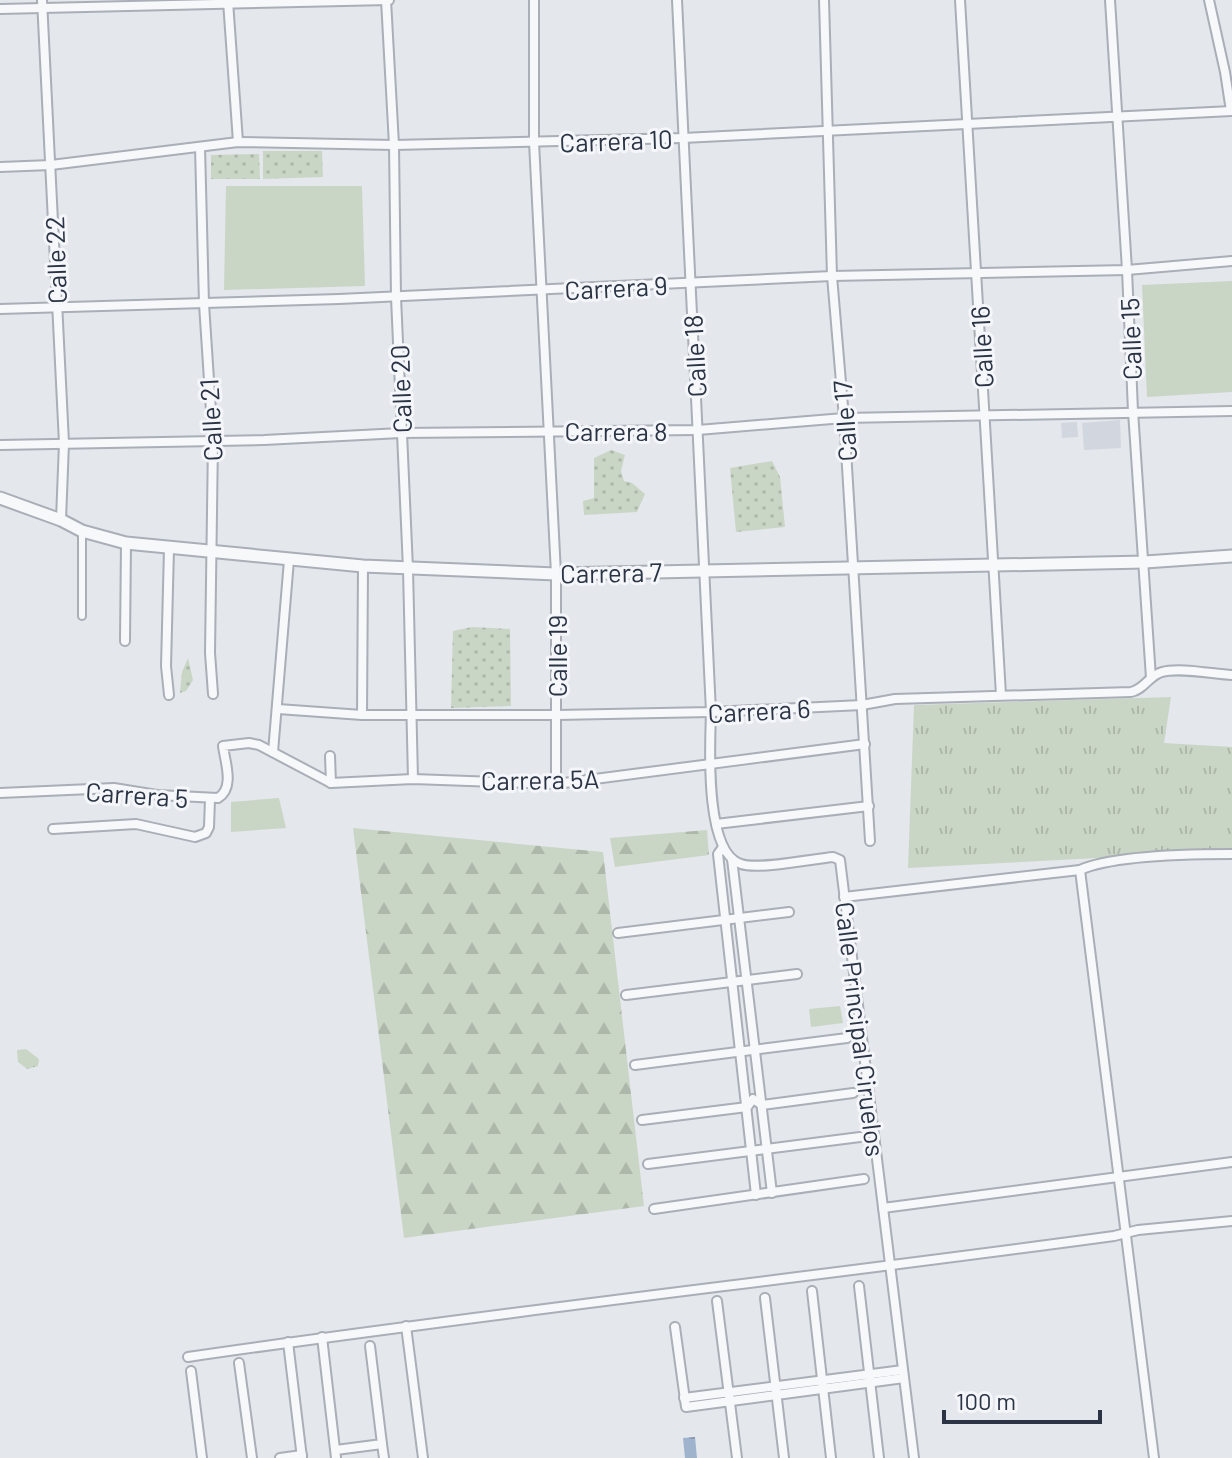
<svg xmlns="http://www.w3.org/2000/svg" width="1232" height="1458" font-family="Barlow,sans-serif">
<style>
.built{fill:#d2d6de}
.grass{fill:url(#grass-tufts)}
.forest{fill:url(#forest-firs)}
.park{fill:url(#park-dots)}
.pitch{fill:#c9d6c5}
.water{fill:url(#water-ripples)}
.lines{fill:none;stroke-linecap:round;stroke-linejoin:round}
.pedestrian-casing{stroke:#a9aeb7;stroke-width:10}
.minor-casing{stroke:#a9aeb7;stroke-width:12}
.tertiary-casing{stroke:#a9aeb7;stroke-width:15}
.pedestrian{stroke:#f7f8fa;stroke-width:6}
.minor{stroke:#f7f8fa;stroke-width:8}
.tertiary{stroke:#f7f8fa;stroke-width:11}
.labels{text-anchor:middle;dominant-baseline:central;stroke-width:6;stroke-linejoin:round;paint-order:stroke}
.street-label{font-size:26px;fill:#2b3445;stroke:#f4f6f9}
</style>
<defs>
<pattern id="grass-tufts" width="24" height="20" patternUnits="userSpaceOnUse" patternTransform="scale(2)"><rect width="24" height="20" fill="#c9d6c5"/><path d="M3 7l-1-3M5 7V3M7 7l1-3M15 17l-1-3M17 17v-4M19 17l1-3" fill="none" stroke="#adb8ab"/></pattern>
<pattern id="forest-firs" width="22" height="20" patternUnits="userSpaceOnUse" patternTransform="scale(2)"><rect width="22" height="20" fill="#c9d6c5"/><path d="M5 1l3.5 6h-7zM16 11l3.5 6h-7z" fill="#adb8ab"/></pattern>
<pattern id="park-dots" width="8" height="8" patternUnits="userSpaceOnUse" patternTransform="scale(2)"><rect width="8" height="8" fill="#c9d6c5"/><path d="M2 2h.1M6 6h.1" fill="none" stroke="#adb8ab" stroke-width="1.8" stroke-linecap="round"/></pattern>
<pattern id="water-ripples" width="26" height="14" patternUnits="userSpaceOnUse" patternTransform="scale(2)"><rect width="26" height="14" fill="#9fb4cc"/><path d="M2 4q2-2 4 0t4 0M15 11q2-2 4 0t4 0" fill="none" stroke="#8293a7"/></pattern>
</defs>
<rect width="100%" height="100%" fill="#e4e7ec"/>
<g class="built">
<path d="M1120,420L1121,448L1084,450L1082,423Z"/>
<path d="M1077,422L1078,437L1062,438L1061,423Z"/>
</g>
<g class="grass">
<path d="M1171,697L1164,743L1232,747V851L908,868L914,705Z"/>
<path d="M26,1049L39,1059L38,1066L27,1069L18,1062L17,1050Z"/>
</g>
<g class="forest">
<path d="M353,828L603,852L644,1206L404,1238Z"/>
<path d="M707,830L709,855L615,867L610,838Z"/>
</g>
<g class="park">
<path d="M263,151H322L323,177L263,179Z"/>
<path d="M259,154L260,179H211V155Z"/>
<path d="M611,450L625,455L621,471L624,481L632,483L645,494L637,512L584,515L583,501L594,498V458Z"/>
<path d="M772,461L780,477L785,527L736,532L730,468Z"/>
<path d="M472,627L510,629L511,706L451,708L453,631Z"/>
<path d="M188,658L193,680L186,691L180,693L182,672Z"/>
</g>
<g class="pitch">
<path d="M226,186H362L365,286L224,290Z"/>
<path d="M1232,281V392L1147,397L1142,285Z"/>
<path d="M279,798L286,828L231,832V802Z"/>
<path d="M840,1006L843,1023L811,1027L809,1009Z"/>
</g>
<path class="water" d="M695,1437L697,1458H685L683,1438Z"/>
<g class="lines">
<g class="pedestrian-casing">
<path id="pedestrian" d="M82,531V616"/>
</g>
<g class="minor-casing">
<g id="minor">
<path d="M42,0L64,443L61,520"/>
<path d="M386,0L394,145L396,297L408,569L413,779"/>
<path d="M534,0V142L556,574V784"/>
<path d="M677,0L711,712C710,744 704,853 741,864C758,870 813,859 833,857L840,860L914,1458"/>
<path d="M824,0L832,276L844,418L870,841"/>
<path d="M960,0L1001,695"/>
<path d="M1110,0L1127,270L1133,411L1151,678"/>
<path d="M1209,0L1225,72L1231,111"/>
<path d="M228,1L238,142"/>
<path d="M0,9L389,0"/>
<path d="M200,147L204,304L213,441L210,653L213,694"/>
<path d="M0,167L51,165L238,142L394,145L683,138L1232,111"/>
<path d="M0,309L339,299L832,276L1127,270L1232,261"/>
<path d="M0,445L264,440L401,433L698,430L844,418L1232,411"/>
<path d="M169,549L166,666L169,695"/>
<path d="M125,641L126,543"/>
<path d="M278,709L362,715H557L711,712L862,705L895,699L1131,692C1145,689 1148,676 1162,672C1179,667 1213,674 1232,675"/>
<path d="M362,715L363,566"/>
<path d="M273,752L289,560"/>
<path d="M330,756L331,783"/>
<path d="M0,793L114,788L157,795L218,798C235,788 225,762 223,746L249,743L259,745L331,783L413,779L556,784L865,744"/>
<path d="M716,824L869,806"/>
<path d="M53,829L136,824L195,837L206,833L209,827L210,799"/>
<path d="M723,847L718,854L756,1195"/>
<path d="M732,859L772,1193"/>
<path d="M1080,870L1154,1458"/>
<path d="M844,897L1080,870C1113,855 1193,854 1232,854"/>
<path d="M618,933L789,912"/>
<path d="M626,995L797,974"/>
<path d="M635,1065L847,1038"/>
<path d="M642,1120L747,1107L753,1099L762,1105L853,1093"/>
<path d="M648,1164L860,1137"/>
<path d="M883,1208L1232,1162"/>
<path d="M654,1209L864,1179"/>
<path d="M859,1286L879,1458"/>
<path d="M812,1291L831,1458"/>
<path d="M765,1298L784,1458"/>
<path d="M717,1301L737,1458"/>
<path d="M406,1326L423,1458"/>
<path d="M675,1327L686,1407L904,1378"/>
<path d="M322,1337L336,1458"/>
<path d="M288,1342L302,1458"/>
<path d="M188,1357C496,1312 805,1278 1114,1236L1138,1230L1232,1221"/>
<path d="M239,1363L252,1458"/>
<path d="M191,1371L202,1458"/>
<path d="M684,1398L903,1370"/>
<path d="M382,1444L384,1458"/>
<path d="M336,1450L382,1444L370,1346"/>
<path d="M280,1458L302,1455"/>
</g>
</g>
<g class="tertiary-casing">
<path id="tertiary" d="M0,498L61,520L82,531L126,543L363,566L556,574L1145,562L1232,556"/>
</g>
<use href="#pedestrian" class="pedestrian"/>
<use href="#minor" class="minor"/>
<use href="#tertiary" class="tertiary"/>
</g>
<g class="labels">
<g class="street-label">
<text transform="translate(616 140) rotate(-2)">Carrera 10</text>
<text transform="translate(55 260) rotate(-92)">Calle 22</text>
<text transform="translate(616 287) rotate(-3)">Carrera 9</text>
<text transform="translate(1130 339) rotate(-92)">Calle 15</text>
<text transform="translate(981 347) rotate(-93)">Calle 16</text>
<text transform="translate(694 356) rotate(-93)">Calle 18</text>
<text transform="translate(400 389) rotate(-92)">Calle 20</text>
<text transform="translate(210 420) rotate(-93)">Calle 21</text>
<text transform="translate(844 421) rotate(-94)">Calle 17</text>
<text x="616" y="430">Carrera 8</text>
<text transform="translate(611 572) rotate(-1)">Carrera 7</text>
<text transform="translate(556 656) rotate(-90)">Calle 19</text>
<text transform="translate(759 710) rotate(-3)">Carrera 6</text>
<text transform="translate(540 779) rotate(-1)">Carrera 5A</text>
<text transform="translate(137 794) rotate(4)">Carrera 5</text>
<text transform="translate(861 1029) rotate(83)">Calle Principal Ciruelos</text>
</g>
</g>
<path d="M944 1410v12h156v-12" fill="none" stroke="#2b3445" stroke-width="4"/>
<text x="956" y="1410" font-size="24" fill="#2b3445" stroke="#f4f6f9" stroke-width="6" paint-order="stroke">100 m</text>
</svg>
